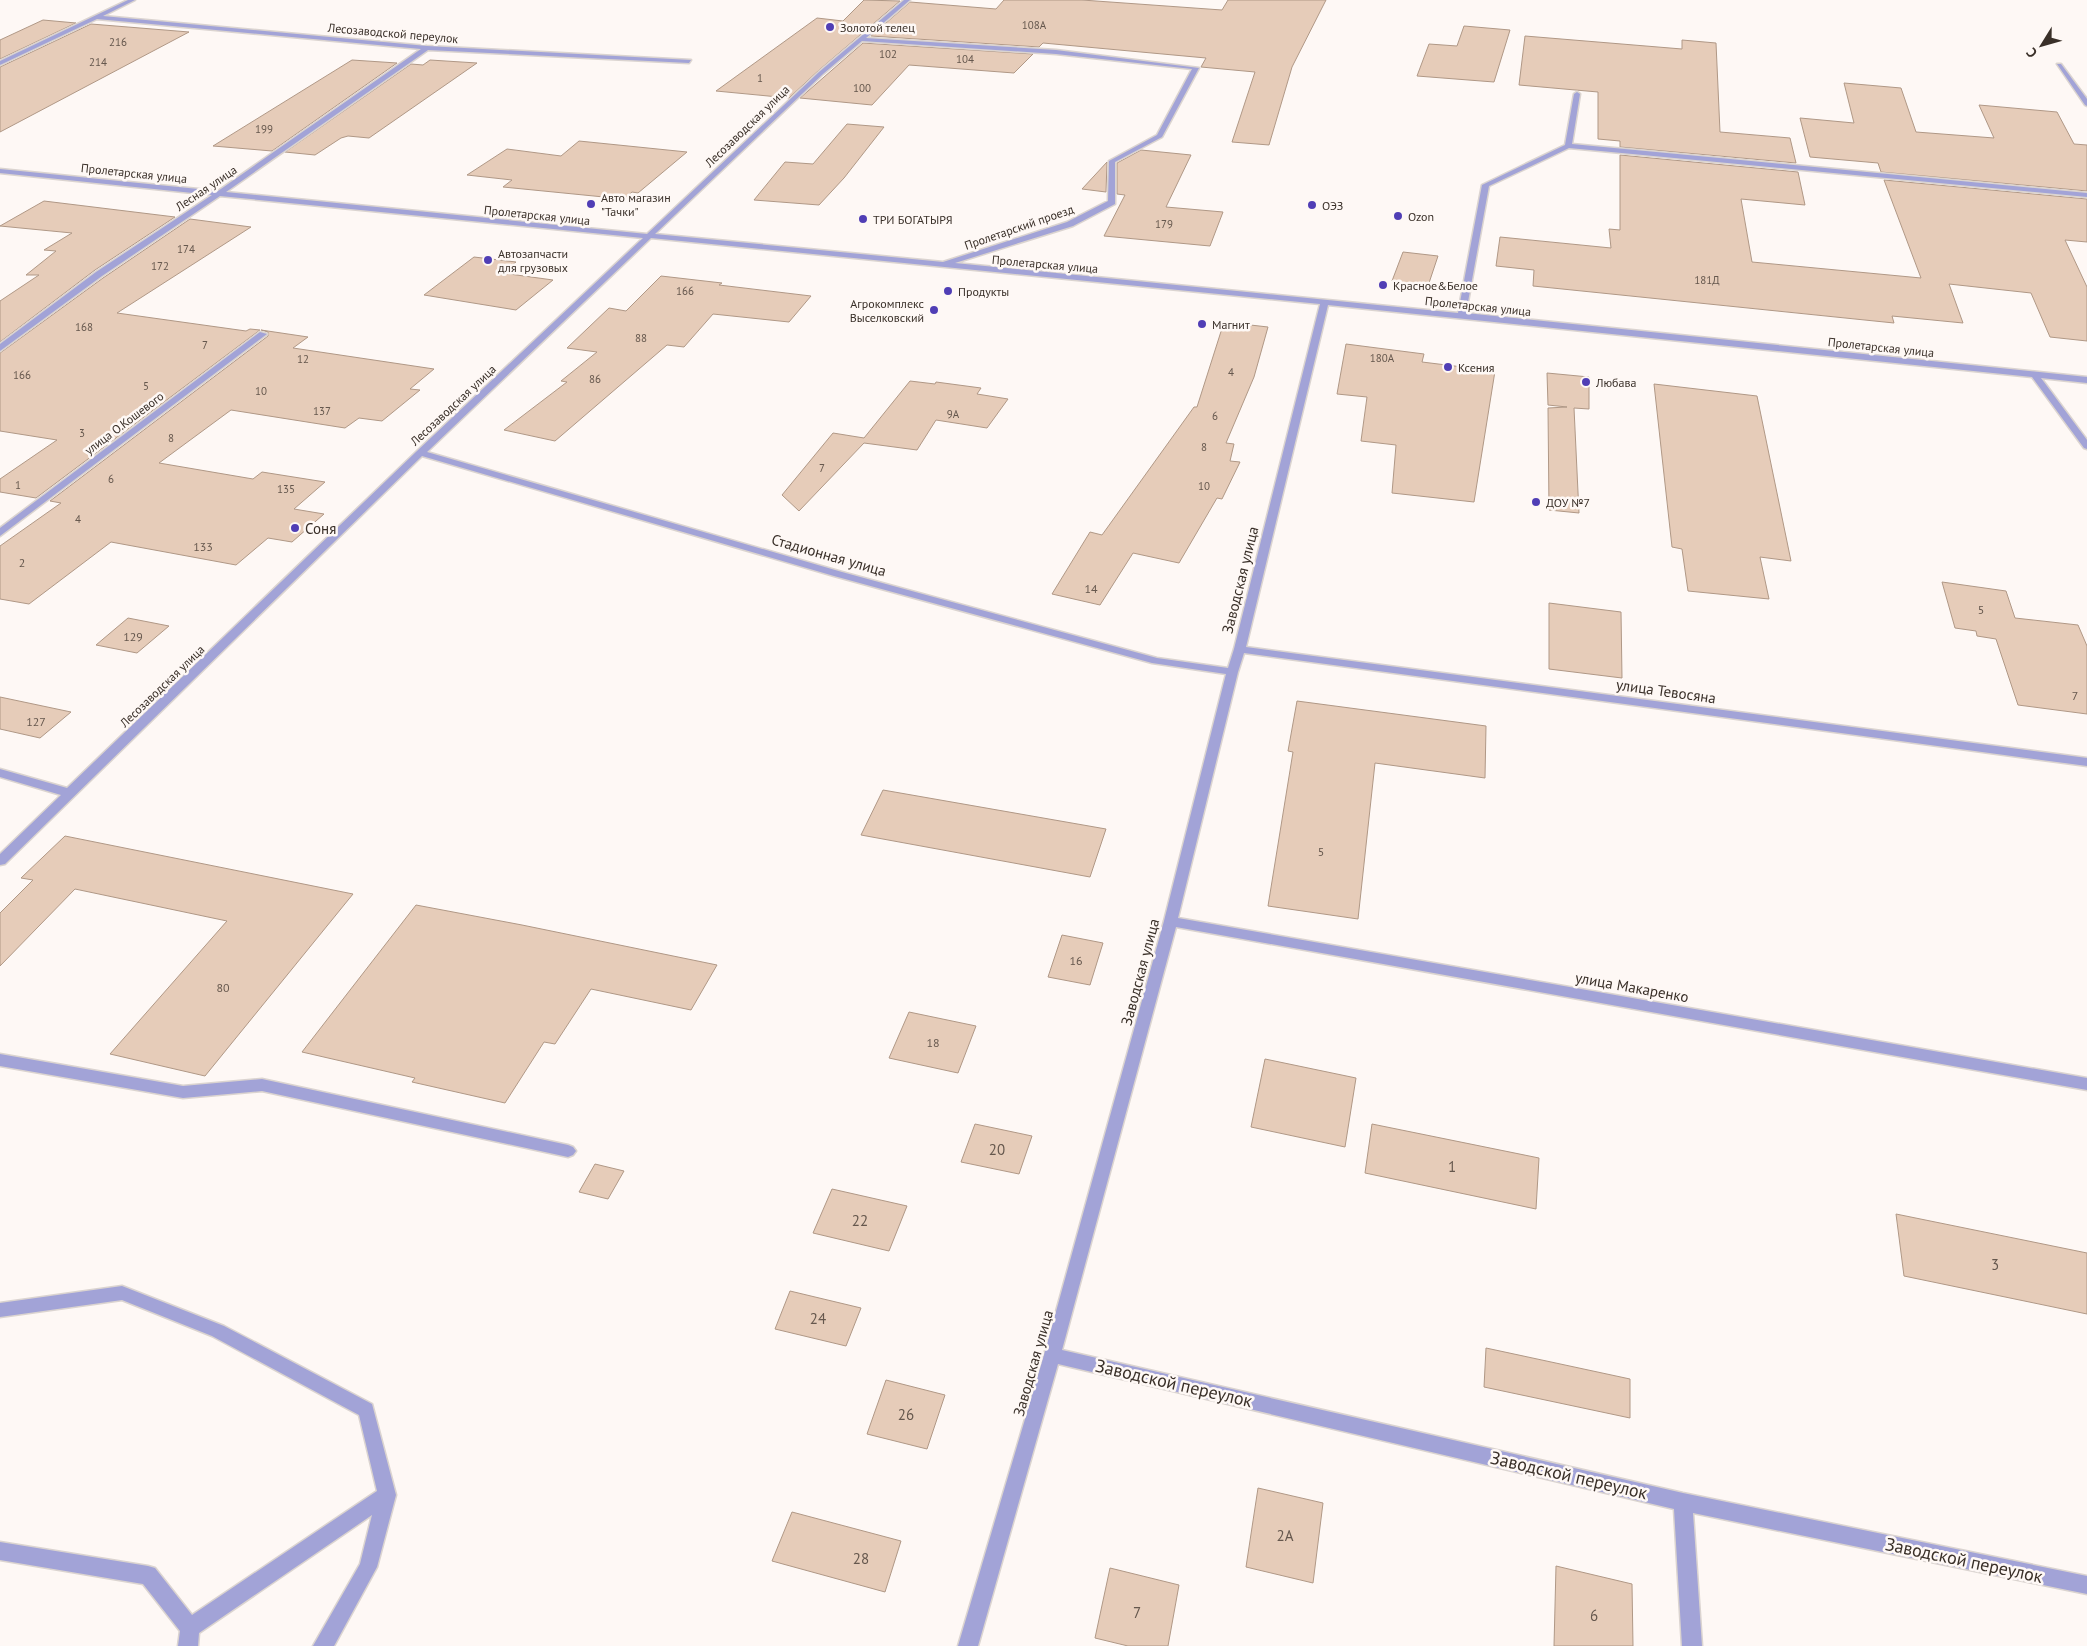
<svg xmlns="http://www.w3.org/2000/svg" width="2087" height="1646" font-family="'PT Sans',sans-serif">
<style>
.building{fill:#e6ccb9;stroke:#b09886}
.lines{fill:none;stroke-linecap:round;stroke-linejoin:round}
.minor-casing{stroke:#dbd4d0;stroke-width:3}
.minor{fill:#a2a3d7;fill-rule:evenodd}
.poi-dot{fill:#503eb5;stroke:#fef8f5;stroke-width:2}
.labels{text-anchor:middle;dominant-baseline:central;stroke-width:5;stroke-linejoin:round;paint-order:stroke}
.far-number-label{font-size:11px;fill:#65574d}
.far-poi-label{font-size:12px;fill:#3a3029;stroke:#fef8f5;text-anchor:start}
.far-street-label{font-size:12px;fill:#3a3029;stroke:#fef8f5}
.number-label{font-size:12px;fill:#65574d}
.poi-label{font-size:15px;fill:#3a3029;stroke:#fef8f5;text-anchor:start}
.street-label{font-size:15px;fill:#3a3029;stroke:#fef8f5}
.near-number-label{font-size:15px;fill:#65574d}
.near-street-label{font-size:18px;fill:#3a3029;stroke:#fef8f5}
</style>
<rect width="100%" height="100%" fill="#fef8f5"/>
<g class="building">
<path d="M864,0L900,1L818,71L789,98L716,91L817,18L843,21Z"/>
<path d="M1004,0H1082L1222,10L1228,0H1326L1292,67L1269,145L1232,142L1255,72L1201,67L1206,58L1043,43L1039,47L871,36L910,2L996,9Z"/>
<path d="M43,20L76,23L0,59V40Z"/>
<path d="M91,24L189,32L0,132V67Z"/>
<path d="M1464,26L1510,30L1494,82L1417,76L1429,44L1457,46Z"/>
<path d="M1525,36L1682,49V40L1716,43L1720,132L1790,138L1796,163L1620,147V141L1598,139V92L1519,85Z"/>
<path d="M863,43L1033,54L1014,73L909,65L872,105L800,98Z"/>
<path d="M352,60L397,63L272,151L213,146Z"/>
<path d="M430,60L477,63L369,138L348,136L341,138L315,155L285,152L411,64L423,65Z"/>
<path d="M1844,83L1901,88L1916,132L1994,138L1979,105L2057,112L2074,144L2087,145V191L1881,172L1878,163L1810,157L1800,118L1854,123Z"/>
<path d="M847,124L884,127L844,178L819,205L754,200L785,162L813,164Z"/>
<path d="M579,141L687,152L638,193L632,192L624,199L503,187L512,180L467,175L507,149L561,156Z"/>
<path d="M1141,150L1191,155L1166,207L1223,212L1210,246L1104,236L1125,195L1117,194V163Z"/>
<path d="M1620,155L1798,172L1805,205L1741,199L1752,262L1921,278L1884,180L2087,199V242L2065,240L2087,287V341L2050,337L2031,293L1949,284L1963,323L1892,316L1894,323L1533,286L1534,270L1496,266L1500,237L1611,248L1609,229L1620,230Z"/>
<path d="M1107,162L1106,192L1082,189Z"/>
<path d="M44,201L175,217L95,270L0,342V301L39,275H26L56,251L44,250L72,233L0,226Z"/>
<path d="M190,219L251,227L117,313L246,331L250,329L260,330L36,498L0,492V479L57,440L0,431V353L103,278Z"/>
<path d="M1403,252L1438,256L1428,286L1392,281Z"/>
<path d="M474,257L516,262L502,273L553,280L516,310L424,295Z"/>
<path d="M661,276L722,283L719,285L811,296L789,322L713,314L684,347L667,345L555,441L504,430L567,382L561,381L597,352L567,348L609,308L626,311Z"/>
<path d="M1224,322L1268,327L1254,377L1226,443L1234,444L1230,461L1240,462L1222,499L1217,498L1179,563L1133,553L1100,605L1052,594L1090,532L1102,535L1194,407H1197Z"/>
<path d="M261,330L308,337L293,348L434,369L410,389L420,390L382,421L359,418L345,428L231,410L159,463L253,479L262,472L325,482L294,509L324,514L292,542L268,538L236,565L111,542L29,604L0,599V546L61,503L50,501L268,336V332Z"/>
<path d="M1346,344L1424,354L1422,362L1495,371L1474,502L1392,493L1396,445L1361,441L1367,397L1337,394Z"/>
<path d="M1547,373L1589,377V409L1574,408L1579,513L1549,510L1548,408L1567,407L1548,405Z"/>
<path d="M910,381L935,384L936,382L981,388L977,394L1008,399L987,428L936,420L917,450L864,443L799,511L782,495L833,433L864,438Z"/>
<path d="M1654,384L1757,396L1791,561L1760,557L1769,599L1688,591L1682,549L1672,547Z"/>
<path d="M1942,582L2006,591L2015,618L2078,625L2087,646V714L2018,705L1996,639L1977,636L1976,631L1955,628Z"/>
<path d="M1549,603L1621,612L1622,678L1549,669Z"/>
<path d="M128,618L169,626L137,653L96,645Z"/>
<path d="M0,697L71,712L40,738L0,729Z"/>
<path d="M1297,701L1486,726L1485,778L1375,763L1358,919L1268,906L1293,752L1288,751Z"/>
<path d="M883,790L1106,829L1090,877L861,835Z"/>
<path d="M65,836L353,894L205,1076L110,1054L227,921L75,889L0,966V913L33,880L21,878Z"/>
<path d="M416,905L522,925L717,965L691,1010L591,989L555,1044L544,1042L505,1103L412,1082L415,1078L302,1052Z"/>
<path d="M1062,935L1103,943L1090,985L1048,977Z"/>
<path d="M909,1012L976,1026L958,1073L889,1058Z"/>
<path d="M1265,1059L1356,1078L1345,1147L1251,1127Z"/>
<path d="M975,1124L1032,1136L1019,1174L961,1162Z"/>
<path d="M1372,1124L1539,1158L1536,1209L1365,1173Z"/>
<path d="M595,1164L624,1171L608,1199L579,1192Z"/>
<path d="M832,1189L907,1206L889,1251L813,1233Z"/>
<path d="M1896,1214L2087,1253V1314L1904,1276Z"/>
<path d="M790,1291L861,1308L846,1346L775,1329Z"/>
<path d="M1486,1348L1630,1379V1418L1484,1387Z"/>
<path d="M886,1380L945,1395L927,1449L867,1434Z"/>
<path d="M1258,1488L1323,1503L1313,1583L1246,1567Z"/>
<path d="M792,1512L901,1541L885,1592L772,1561Z"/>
<path d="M1556,1566L1632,1584L1633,1646H1554Z"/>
<path d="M1110,1568L1179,1585L1168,1646H1128L1095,1638Z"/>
</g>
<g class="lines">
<g class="minor-casing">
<g id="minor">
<path d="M128,0H135L103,16L427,46L691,60L689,63L428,50L226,192L647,234L819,72L904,0H910L866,38L1056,50L1199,68L1162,137L1115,162V204L1073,226L955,263L1458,313L1482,185L1565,145L1574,94L1577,92L1580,94L1572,144L2087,193V197L1569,148L1489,186L1466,313L2087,377V383L2041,378L2087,440V449L2084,448L2032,377L1328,305L1246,647L2087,758V766L1244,653L1238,672L1178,918L2087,1078V1090L1176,927L1062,1350L1683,1493L2087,1576V1594L1693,1513L1702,1646H1682L1674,1509L1058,1364L978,1646H958L1044,1355L1164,921L1226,674L1152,663L834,576L422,456L5,864L0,865V854L61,795L0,777V769L67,788L417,451L643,238L220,196L102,276L0,351V344L96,272L212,195L0,173V169L218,191L421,49L97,19L0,65V61ZM862,41L1056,54L1192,69L1157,135L1109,161L1108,201L1067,222L943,262L655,234L823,74ZM651,238L1320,304L1234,649L1228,668L1157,658L842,572L427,452Z"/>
<path d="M2057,64H2061L2087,99V106L2085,105Z"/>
<path d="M260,332L267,334L0,536V528Z"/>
<path d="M0,1054L183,1086L262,1079L568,1145L573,1147L576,1151L573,1155L568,1157L262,1091L183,1098L0,1066Z"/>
<path d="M122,1286L224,1326L372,1404L396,1495L377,1567L334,1646H313L360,1564L372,1515L199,1633L198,1646H178L180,1631L143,1584L0,1560V1542L148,1566L155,1568L192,1615L377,1491L359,1415L212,1336L122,1300L0,1317V1303Z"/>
</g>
</g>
<use href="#minor" class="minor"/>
</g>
<g class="poi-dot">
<circle cx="830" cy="27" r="5"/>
<circle cx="591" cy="204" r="5"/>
<circle cx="1312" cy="205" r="5"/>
<circle cx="1398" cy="216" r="5"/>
<circle cx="863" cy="219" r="5"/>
<circle cx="488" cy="260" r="5"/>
<circle cx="1383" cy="285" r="5"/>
<circle cx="948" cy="291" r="5"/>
<circle cx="934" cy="310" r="5"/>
<circle cx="1202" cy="324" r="5"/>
<circle cx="1448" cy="367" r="5"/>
<circle cx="1586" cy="382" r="5"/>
<circle cx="1536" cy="502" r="5"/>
<circle cx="295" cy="528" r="5"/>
</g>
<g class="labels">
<g class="far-number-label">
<text x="1034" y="25">108А</text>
<text x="118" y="42">216</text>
<text x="888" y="54">102</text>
<text x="965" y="59">104</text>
<text x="98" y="62">214</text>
<text x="760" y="78">1</text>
<text x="862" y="88">100</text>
<text x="264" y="129">199</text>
<text x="1164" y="224">179</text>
<text x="186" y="249">174</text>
<text x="160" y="266">172</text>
<text x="1707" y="280">181Д</text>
<text x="685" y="291">166</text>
<text x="84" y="327">168</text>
<text x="641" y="338">88</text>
<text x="205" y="345">7</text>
<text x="1382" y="358">180А</text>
<text x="303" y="359">12</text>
<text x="1231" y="372">4</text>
<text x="22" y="375">166</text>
<text x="595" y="379">86</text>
<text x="146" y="386">5</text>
<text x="261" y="391">10</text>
<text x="322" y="411">137</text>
<text x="953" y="414">9А</text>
<text x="1215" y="416">6</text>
<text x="82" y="433">3</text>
<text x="171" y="438">8</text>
<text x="1204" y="447">8</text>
<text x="822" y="468">7</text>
<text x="111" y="479">6</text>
<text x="18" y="485">1</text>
<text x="1204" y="486">10</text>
<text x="286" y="489">135</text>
<text x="78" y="519">4</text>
</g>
<g class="far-poi-label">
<text x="840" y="27">Золотой телец</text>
<text x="601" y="197">Авто магазин<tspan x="601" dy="14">"Тачки"</tspan></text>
<text x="1322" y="205">ОЭЗ</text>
<text x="1408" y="216">Ozon</text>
<text x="873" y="219">ТРИ БОГАТЫРЯ</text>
<text x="498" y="253">Автозапчасти<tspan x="498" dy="14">для грузовых</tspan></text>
<text x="1393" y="285">Красное&amp;Белое</text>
<text x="958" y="291">Продукты</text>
<text x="924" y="303" text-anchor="end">Агрокомплекс<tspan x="924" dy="14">Выселковский</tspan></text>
<text x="1212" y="324">Магнит</text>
<text x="1458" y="367">Ксения</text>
<text x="1596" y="382">Любава</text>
<text x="1546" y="502">ДОУ №7</text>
</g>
<g class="far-street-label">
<text transform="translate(393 33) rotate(5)">Лесозаводской переулок</text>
<text transform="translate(747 126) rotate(-44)">Лесозаводская улица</text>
<text transform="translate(134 173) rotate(6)">Пролетарская улица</text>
<text transform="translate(206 188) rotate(-34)">Лесная улица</text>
<text transform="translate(537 215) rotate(6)">Пролетарская улица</text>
<text transform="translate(1019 227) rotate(-19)">Пролетарский проезд</text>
<text transform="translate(1045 264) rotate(5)">Пролетарская улица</text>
<text transform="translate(1478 306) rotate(6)">Пролетарская улица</text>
<text transform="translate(1881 347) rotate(6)">Пролетарская улица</text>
<text transform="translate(453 405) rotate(-43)">Лесозаводская улица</text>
<text transform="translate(124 423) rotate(-37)">улица О.Кошевого</text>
<text transform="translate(162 686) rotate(-44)">Лесозаводская улица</text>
</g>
<g class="number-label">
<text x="203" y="546">133</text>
<text x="22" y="562">2</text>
<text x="1091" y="588">14</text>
<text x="1981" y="609">5</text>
<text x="133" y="636">129</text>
<text x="2075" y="695">7</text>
<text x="36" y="721">127</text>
<text x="1321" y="851">5</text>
<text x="1076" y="960">16</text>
<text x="223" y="987">80</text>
<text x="933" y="1042">18</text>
</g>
<g class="poi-label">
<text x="305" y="528">Соня</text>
</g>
<g class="street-label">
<text transform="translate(829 555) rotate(16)">Стадионная улица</text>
<text transform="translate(1240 580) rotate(-76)">Заводская улица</text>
<text transform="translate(1666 691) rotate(8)">улица Тевосяна</text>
<text transform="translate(1140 972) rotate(-75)">Заводская улица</text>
<text transform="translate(1632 987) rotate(10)">улица Макаренко</text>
<text transform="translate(1033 1363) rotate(-74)">Заводская улица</text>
</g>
<g class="near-number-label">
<text x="997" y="1149">20</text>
<text x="1452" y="1166">1</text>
<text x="860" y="1220">22</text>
<text x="1995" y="1264">3</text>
<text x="818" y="1318">24</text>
<text x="906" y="1414">26</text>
<text x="1285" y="1535">2А</text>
<text x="861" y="1558">28</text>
<text x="1137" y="1612">7</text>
<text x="1594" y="1615">6</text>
</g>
<g class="near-street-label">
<text transform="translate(1174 1383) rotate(13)">Заводской переулок</text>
<text transform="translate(1569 1475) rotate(13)">Заводской переулок</text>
<text transform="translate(1964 1560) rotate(12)">Заводской переулок</text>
</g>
</g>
<g transform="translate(2042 45) rotate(233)" stroke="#fef8f5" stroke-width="4" paint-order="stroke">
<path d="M0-4L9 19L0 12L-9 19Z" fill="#3a3029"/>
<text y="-8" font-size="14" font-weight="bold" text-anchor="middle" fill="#3a3029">С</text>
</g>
</svg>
